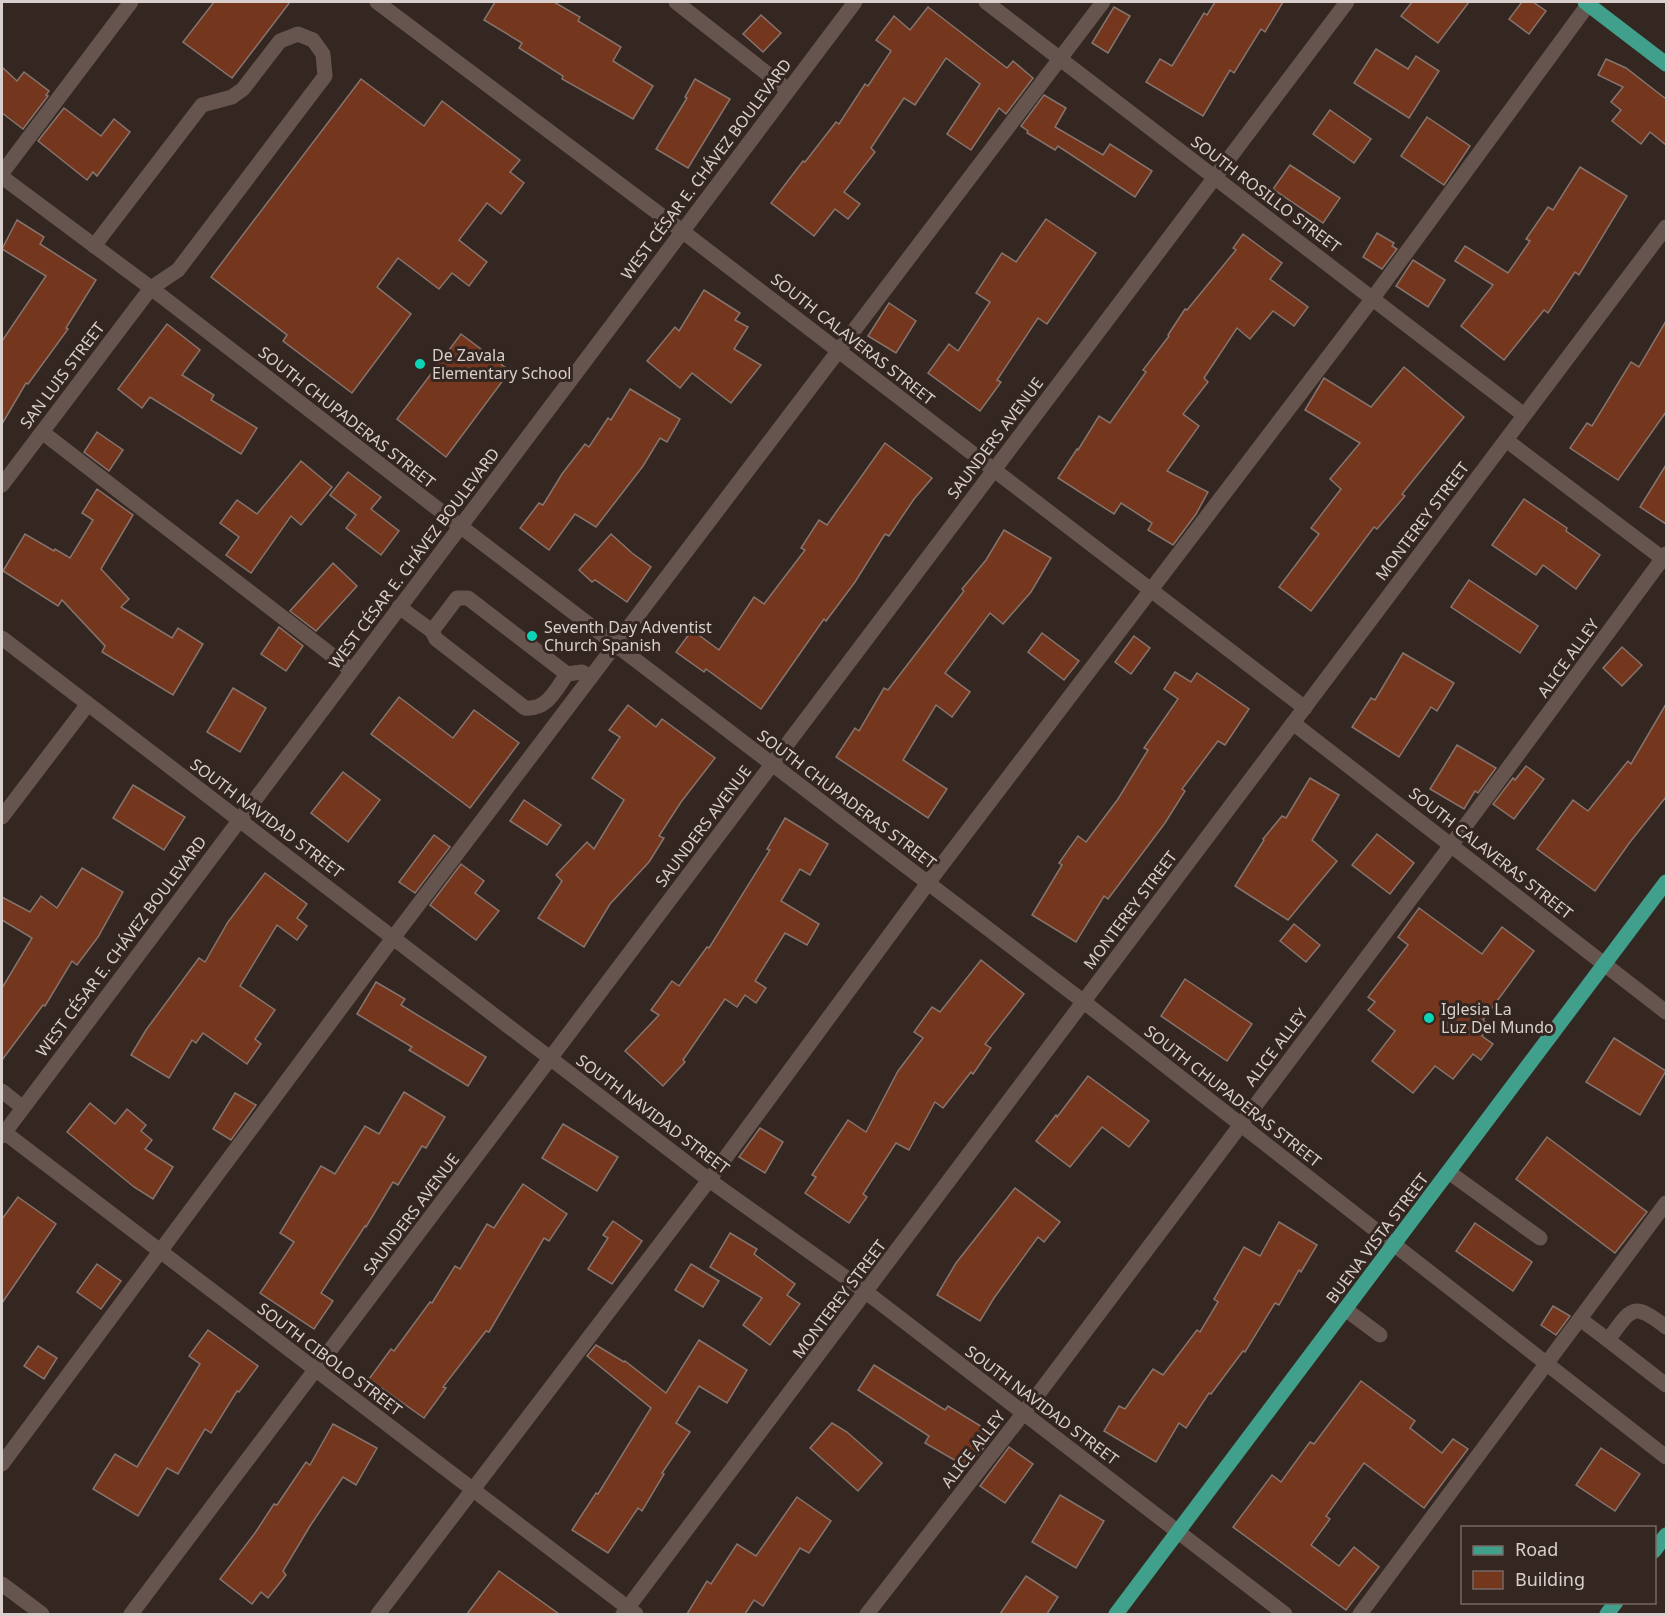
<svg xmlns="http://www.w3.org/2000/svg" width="1668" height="1616" font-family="'Noto Sans',sans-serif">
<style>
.building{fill:#74361d;stroke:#86746e;stroke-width:1.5}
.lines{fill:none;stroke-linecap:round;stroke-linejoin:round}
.minor{stroke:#66554f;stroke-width:15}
.major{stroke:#41a08b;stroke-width:15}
.poi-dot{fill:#0cd5b5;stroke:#342620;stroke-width:2}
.labels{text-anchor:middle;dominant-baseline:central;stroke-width:6;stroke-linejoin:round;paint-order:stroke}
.street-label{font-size:16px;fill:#d9cfcc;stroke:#342620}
.poi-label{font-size:16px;fill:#d9cfcc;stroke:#342620;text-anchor:start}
</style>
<rect width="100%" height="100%" fill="#342620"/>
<g class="building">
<path d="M214,2H290L232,78L183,42Z"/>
<path d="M495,2H554L580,17L578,21L621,47L613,61L653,86L633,119L562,79L563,76L519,48L522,43L484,20Z"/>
<path d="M1215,2H1283L1265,32L1261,29L1234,73L1230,70L1203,116L1146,82L1160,59L1172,66L1204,13L1207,15Z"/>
<path d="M1412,2H1469L1438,43L1401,16Z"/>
<path d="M1522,2H1533L1546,11L1529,34L1509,19Z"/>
<path d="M928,7L1007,68L1013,61L1033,78L1006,114L999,108L971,150L947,134L980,84L946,58L915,105L904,98L871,148L875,152L844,192L860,204L848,219L835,209L814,236L771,203L803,161L805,162L836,122L839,124L865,84L868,86L891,51L876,40L894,16L910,30Z"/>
<path d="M1114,7L1130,16L1108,53L1092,43Z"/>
<path d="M761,15L781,33L763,52L743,34Z"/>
<path d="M1376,49L1408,69L1416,56L1439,71L1409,118L1354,83Z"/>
<path d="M1606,59L1626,68L1666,99V145L1650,132L1641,144L1612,121L1621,110L1611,102L1623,87L1598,75Z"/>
<path d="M2,67L17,81L24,72L49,91L46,95L48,96L23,129L2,113Z"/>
<path d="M361,79L424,126L442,101L520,160L510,172L524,183L501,214L487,203L459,240L487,262L469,286L452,273L439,289L398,258L377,287L411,314L352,393L283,341L287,335L211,277Z"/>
<path d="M695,79L730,99L688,168L656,149L687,98L685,97Z"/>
<path d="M1044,95L1066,108L1055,127L1103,155L1110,144L1152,171L1135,197L1058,146L1055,150L1027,133L1028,131L1021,126Z"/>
<path d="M64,108L101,136L114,119L130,132L97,176L93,172L87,180L38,141Z"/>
<path d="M1330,110L1371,139L1354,163L1313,134Z"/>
<path d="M1427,117L1470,146L1444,185L1401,156Z"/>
<path d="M1290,165L1340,198L1323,223L1273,189Z"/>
<path d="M1580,167L1627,196L1579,275L1575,272L1548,313L1544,310L1504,360L1461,326L1493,285L1455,261L1465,246L1508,273L1530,241L1526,239L1548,207L1553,210Z"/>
<path d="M1046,219L1096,253L1047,324L1038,318L997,380L1001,382L980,411L928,373L949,344L958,351L990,302L976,293L1002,253L1016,262Z"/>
<path d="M17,220L44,237L40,244L96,280L66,328L68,329L28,384L26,383L2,424V341L46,276L2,249Z"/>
<path d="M1377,233L1394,243L1392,246L1397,249L1382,269L1363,257Z"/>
<path d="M1243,234L1282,263L1270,279L1308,307L1294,326L1273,311L1250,339L1237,328L1204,378L1208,382L1183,414L1199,426L1167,471L1208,492L1196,514L1173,545L1148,530L1152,523L1121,503L1114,514L1058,478L1077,449L1078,450L1099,416L1110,423L1146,372L1143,370L1169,336L1168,335L1185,309L1187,310L1236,250L1233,248Z"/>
<path d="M1413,260L1445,280L1428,307L1396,286Z"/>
<path d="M704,290L740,313L735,320L748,327L734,349L761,365L731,403L692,373L680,388L647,361L675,327L679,331Z"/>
<path d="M889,303L916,321L896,353L868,336Z"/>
<path d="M1666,321V412L1618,480L1570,448L1587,423L1592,426L1631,362L1639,367Z"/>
<path d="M167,324L200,350L182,375L214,395L211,400L257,428L241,454L150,397L142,408L118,389Z"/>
<path d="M461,334L510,371L446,457L397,419Z"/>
<path d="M1404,367L1464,417L1402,494L1405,496L1377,529L1374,527L1311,611L1279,587L1319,534L1311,528L1341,489L1330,479L1360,443L1305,410L1324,378L1371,407Z"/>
<path d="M630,389L680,419L667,442L660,438L643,466L596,527L575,514L549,550L520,528L539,503L543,505L562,474L585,444L589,447L608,418L611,420Z"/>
<path d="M97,432L123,450L109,471L84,452Z"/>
<path d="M885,443L932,478L914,499L889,536L885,534L855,582L826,621L824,619L761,709L706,669L704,672L676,652L692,630L719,650L754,597L764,604L805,550L801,548L819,520L827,525Z"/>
<path d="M301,461L332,487L301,525L291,516L251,573L226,555L239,537L220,523L237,500L257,514Z"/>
<path d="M1666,465V524L1640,507Z"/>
<path d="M348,472L381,497L371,509L399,531L381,555L346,528L356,515L330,495Z"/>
<path d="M97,489L133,515L101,569L129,599L121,607L172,638L178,628L203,644L173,695L102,652L105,646L62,600L58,606L3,571L25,534L54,551L55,549L70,558L93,520L82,513Z"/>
<path d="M1524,499L1567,528L1566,531L1600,555L1576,589L1543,565L1536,575L1492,545Z"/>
<path d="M1004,530L1051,558L1031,592L1003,624L990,613L945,673L970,692L952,717L936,705L903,760L947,789L928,818L836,757L855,728L859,731L884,688L888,690L964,591L962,589L986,560Z"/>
<path d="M611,534L632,553L651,567L627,602L595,580L592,582L579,570Z"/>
<path d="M333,563L357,586L316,631L290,611Z"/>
<path d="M1469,580L1538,626L1520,653L1451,607Z"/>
<path d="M279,627L303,646L286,671L261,654Z"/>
<path d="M1042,633L1079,661L1064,680L1028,652Z"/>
<path d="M1134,636L1150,648L1131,674L1115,662Z"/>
<path d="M1622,647L1642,665L1622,686L1603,668Z"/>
<path d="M1403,653L1454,683L1437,711L1431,707L1399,757L1352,727L1371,698L1375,700Z"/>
<path d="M1175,672L1191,682L1197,673L1249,709L1225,745L1218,741L1182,789L1185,791L1165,823L1108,899L1104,896L1076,942L1032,915L1062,865L1059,863L1078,836L1086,842L1118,799L1148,750L1144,748L1178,699L1164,689Z"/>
<path d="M233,688L266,708L240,752L207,732Z"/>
<path d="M399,697L453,738L474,710L519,743L470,808L371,734Z"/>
<path d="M1666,704V797L1630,842L1595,891L1537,849L1573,800L1588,811L1628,761L1631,764Z"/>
<path d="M628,705L656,727L662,719L715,758L681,802L659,836L664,838L649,862L610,904L584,947L538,918L562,881L556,875L587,842L594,849L624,800L592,778L620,737L609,730Z"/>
<path d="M1457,745L1496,768L1478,793L1475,791L1464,809L1430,789Z"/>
<path d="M1526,766L1544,779L1514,819L1493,804L1513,778L1515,780Z"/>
<path d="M343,772L380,800L348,842L311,813Z"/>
<path d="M1310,778L1339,795L1312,840L1337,861L1288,920L1235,886L1264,840L1263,839L1282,816L1286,818Z"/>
<path d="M133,785L185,817L164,850L113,818Z"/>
<path d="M524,800L561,825L547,845L510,821Z"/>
<path d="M785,818L828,844L810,875L800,869L781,901L819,924L807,945L785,933L755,981L766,988L756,1003L745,995L737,1007L725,999L683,1060L685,1062L663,1086L625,1051L659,1015L651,1010L672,981L679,986L707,947L709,948L770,850L767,849Z"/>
<path d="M1377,834L1414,863L1390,894L1352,865Z"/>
<path d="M434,835L450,847L415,893L399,882Z"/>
<path d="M461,864L484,881L475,893L499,911L476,940L430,905Z"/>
<path d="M82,868L123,892L98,937L77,965L72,961L45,1006L43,1005L2,1060V988L32,938L2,920V897L30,912L41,896L57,908Z"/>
<path d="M265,873L307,904L297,918L307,926L297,940L277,925L240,986L275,1010L255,1039L261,1044L247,1064L203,1033L196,1043L192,1040L169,1078L131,1055L146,1030L199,958L205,962L228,922Z"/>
<path d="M1419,908L1482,954L1502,927L1534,951L1483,1020L1489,1025L1482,1036L1493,1044L1481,1060L1473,1054L1453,1079L1435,1066L1413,1093L1372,1061L1395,1031L1368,1010L1375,1002L1368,997L1408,945L1398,937Z"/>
<path d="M1294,924L1320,945L1306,962L1280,941Z"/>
<path d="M981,960L1024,994L985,1044L991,1048L973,1074L971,1072L943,1108L935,1102L909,1150L896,1143L863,1194L867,1197L849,1223L805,1193L816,1177L812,1175L848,1120L866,1132L898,1071L923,1038L914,1032L932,1007L940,1012Z"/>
<path d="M1185,979L1252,1024L1227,1061L1161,1016Z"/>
<path d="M376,982L405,999L401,1005L486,1057L468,1086L409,1050L412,1047L357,1014Z"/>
<path d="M1614,1038L1666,1071L1640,1115L1586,1082Z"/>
<path d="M1088,1076L1149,1121L1129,1147L1102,1127L1070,1167L1036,1141L1056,1115L1057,1117Z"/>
<path d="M404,1092L445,1117L426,1148L422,1146L398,1185L393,1182L366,1227L365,1226L321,1293L333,1301L314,1329L260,1293L294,1242L280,1233L321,1166L335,1174L365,1126L379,1134Z"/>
<path d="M235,1093L256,1105L231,1140L213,1129Z"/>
<path d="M90,1103L115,1124L127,1109L146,1125L141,1131L152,1140L145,1149L173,1167L153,1199L134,1187L67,1132Z"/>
<path d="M563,1124L618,1157L597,1191L542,1158Z"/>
<path d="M760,1128L783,1142L765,1173L739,1157Z"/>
<path d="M1547,1137L1647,1212L1615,1253L1516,1179Z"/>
<path d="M523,1184L567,1214L549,1241L544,1238L489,1332L486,1331L443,1387L446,1388L424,1418L369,1379L391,1349L394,1351L430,1302L432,1303L455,1266L460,1269L487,1224L494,1228Z"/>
<path d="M1015,1188L1060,1222L1044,1242L1038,1237L994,1298L980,1321L937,1295L956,1263Z"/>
<path d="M18,1197L56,1224L2,1303V1219Z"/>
<path d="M613,1221L642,1241L612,1284L588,1269L608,1238L603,1235Z"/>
<path d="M1279,1222L1317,1245L1301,1272L1299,1270L1279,1305L1275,1303L1245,1352L1243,1351L1211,1394L1209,1393L1186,1428L1179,1423L1156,1462L1104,1431L1119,1406L1125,1409L1153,1369L1163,1375L1197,1330L1200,1332L1218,1302L1214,1299L1244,1247L1260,1256Z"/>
<path d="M1475,1223L1532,1262L1513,1291L1456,1251Z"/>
<path d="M730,1233L757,1249L754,1254L795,1284L787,1295L800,1304L770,1345L743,1325L762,1298L710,1267Z"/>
<path d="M97,1264L121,1281L101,1309L77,1292Z"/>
<path d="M691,1264L719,1281L703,1307L675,1290Z"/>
<path d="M1553,1306L1570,1316L1556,1335L1541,1325Z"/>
<path d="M208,1330L258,1366L239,1392L237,1391L211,1433L205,1429L178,1474L167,1468L138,1516L93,1489L115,1454L137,1467L200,1364L189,1356Z"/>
<path d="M699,1340L747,1370L727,1403L699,1386L676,1423L690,1432L662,1473L664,1474L642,1511L638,1508L608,1553L572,1530L596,1493L598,1494L651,1408L587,1356L596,1345L624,1362L625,1361L666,1393Z"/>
<path d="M38,1346L57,1358L44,1379L24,1366Z"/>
<path d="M874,1365L945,1410L948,1406L987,1430L986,1431L993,1436L968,1468L925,1443L929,1436L858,1390Z"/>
<path d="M1361,1381L1415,1421L1410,1428L1442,1453L1453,1439L1468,1449L1424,1508L1364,1463L1326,1516L1330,1519L1311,1545L1339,1566L1354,1547L1379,1567L1346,1610L1233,1527L1272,1475L1281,1482L1310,1442L1314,1444Z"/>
<path d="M832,1423L847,1432L882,1463L858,1491L810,1448Z"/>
<path d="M333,1424L377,1448L356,1485L343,1477L310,1526L283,1571L286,1575L268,1598L261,1592L252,1604L220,1579L255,1533L274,1504L277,1505L306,1462L310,1465Z"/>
<path d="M1009,1447L1033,1464L1005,1503L980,1486Z"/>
<path d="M1601,1448L1640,1474L1615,1511L1576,1485Z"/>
<path d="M1060,1495L1104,1521L1076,1568L1032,1542Z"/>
<path d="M797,1497L831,1521L809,1553L800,1548L763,1606L754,1600L745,1614H687L707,1581L711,1584L737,1544L756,1556Z"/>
<path d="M499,1571L559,1614H467Z"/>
<path d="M1026,1576L1058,1597L1047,1614H1000Z"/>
</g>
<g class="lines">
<g class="minor">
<path d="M377,2L682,231L1305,708"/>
<path d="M676,2L788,90"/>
<path d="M986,2L1524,415"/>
<path d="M2,173L131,2"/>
<path d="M2,177L151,288L460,526L1084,1002L1666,1457"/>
<path d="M42,432L351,670"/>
<path d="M1506,440L1666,561"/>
<path d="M2,485L151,288L178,270L325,76L323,54L313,40L298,34L280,41L243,89L232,97L202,105L94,246"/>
<path d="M399,607L432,631L436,639L525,708C547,710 555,691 567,674L582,672L591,677"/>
<path d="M432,631L457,598H468L567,674"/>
<path d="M2,638L709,1180L866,1292L1285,1614"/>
<path d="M1293,723L1666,1012"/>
<path d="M2,817L88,704"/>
<path d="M2,1091L22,1107"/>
<path d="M4,1132L636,1614"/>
<path d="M2,1136L855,2"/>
<path d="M1450,1173L1540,1238"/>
<path d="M1345,1309L1380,1335"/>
<path d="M1580,1319L1608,1340"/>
<path d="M1666,1327C1632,1301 1632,1308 1608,1340L1666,1385"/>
<path d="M2,1464L393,938L1103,2"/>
<path d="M2,1584L42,1614"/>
<path d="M131,1614L1347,2"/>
<path d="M378,1614L709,1180L928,883L1373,298L1590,2"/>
<path d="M623,1614L1666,227"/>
<path d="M867,1614L1036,1397L1452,844L1666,554"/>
<path d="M1360,1614L1666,1203"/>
</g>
<g class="major">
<path d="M1585,2L1666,64"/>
<path d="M1654,1551L1666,1535"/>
<path d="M1116,1614L1666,882"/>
<path d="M1607,1614L1616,1602"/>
</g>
</g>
<g class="poi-dot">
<circle cx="420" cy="364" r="6"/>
<circle cx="532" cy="636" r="6"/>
<circle cx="1429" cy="1018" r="6"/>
</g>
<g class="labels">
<g class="street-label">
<text transform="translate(706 169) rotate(-53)">WEST CÉSAR E. CHÁVEZ BOULEVARD</text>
<text transform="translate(1266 194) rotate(37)">SOUTH ROSILLO STREET</text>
<text transform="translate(853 339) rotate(38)">SOUTH CALAVERAS STREET</text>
<text transform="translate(62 375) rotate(-53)">SAN LUIS STREET</text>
<text transform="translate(347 417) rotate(38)">SOUTH CHUPADERAS STREET</text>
<text transform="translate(995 438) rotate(-53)">SAUNDERS AVENUE</text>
<text transform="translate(1422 521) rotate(-53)">MONTEREY STREET</text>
<text transform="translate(414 558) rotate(-53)">WEST CÉSAR E. CHÁVEZ BOULEVARD</text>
<text transform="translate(1568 658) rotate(-54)">ALICE ALLEY</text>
<text transform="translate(847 799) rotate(37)">SOUTH CHUPADERAS STREET</text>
<text transform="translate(267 818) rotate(37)">SOUTH NAVIDAD STREET</text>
<text transform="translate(703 826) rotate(-53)">SAUNDERS AVENUE</text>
<text transform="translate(1491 853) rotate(38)">SOUTH CALAVERAS STREET</text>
<text transform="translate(1130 910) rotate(-53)">MONTEREY STREET</text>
<text transform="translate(121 946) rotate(-53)">WEST CÉSAR E. CHÁVEZ BOULEVARD</text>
<text transform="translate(1276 1047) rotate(-53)">ALICE ALLEY</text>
<text transform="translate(1233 1096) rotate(38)">SOUTH CHUPADERAS STREET</text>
<text transform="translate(653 1114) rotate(37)">SOUTH NAVIDAD STREET</text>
<text transform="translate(411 1214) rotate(-53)">SAUNDERS AVENUE</text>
<text transform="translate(1377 1238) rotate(-53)">BUENA VISTA STREET</text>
<text transform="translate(839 1299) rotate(-53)">MONTEREY STREET</text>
<text transform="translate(330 1359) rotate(37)">SOUTH CIBOLO STREET</text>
<text transform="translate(1042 1405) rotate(37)">SOUTH NAVIDAD STREET</text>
<text transform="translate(973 1449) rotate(-52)">ALICE ALLEY</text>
</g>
<g class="poi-label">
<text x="432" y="355">De Zavala<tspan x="432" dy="18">Elementary School</tspan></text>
<text x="544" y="627">Seventh Day Adventist<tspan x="544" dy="18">Church Spanish</tspan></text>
<text x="1441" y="1009">Iglesia La<tspan x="1441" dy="18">Luz Del Mundo</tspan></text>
</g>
</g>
<rect width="1668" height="1616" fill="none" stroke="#d9cfcc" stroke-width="6"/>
<rect x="1461" y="1526" width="195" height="78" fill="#342620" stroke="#766a65" stroke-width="1.5"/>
<rect x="1473" y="1546" width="30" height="9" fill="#41a08b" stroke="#766a65" stroke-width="1.5"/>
<text x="1515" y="1556" font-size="18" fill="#d9cfcc">Road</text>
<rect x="1473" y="1571" width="30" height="18" fill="#74361d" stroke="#766a65" stroke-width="1.5"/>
<text x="1515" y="1586" font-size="18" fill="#d9cfcc">Building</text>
</svg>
